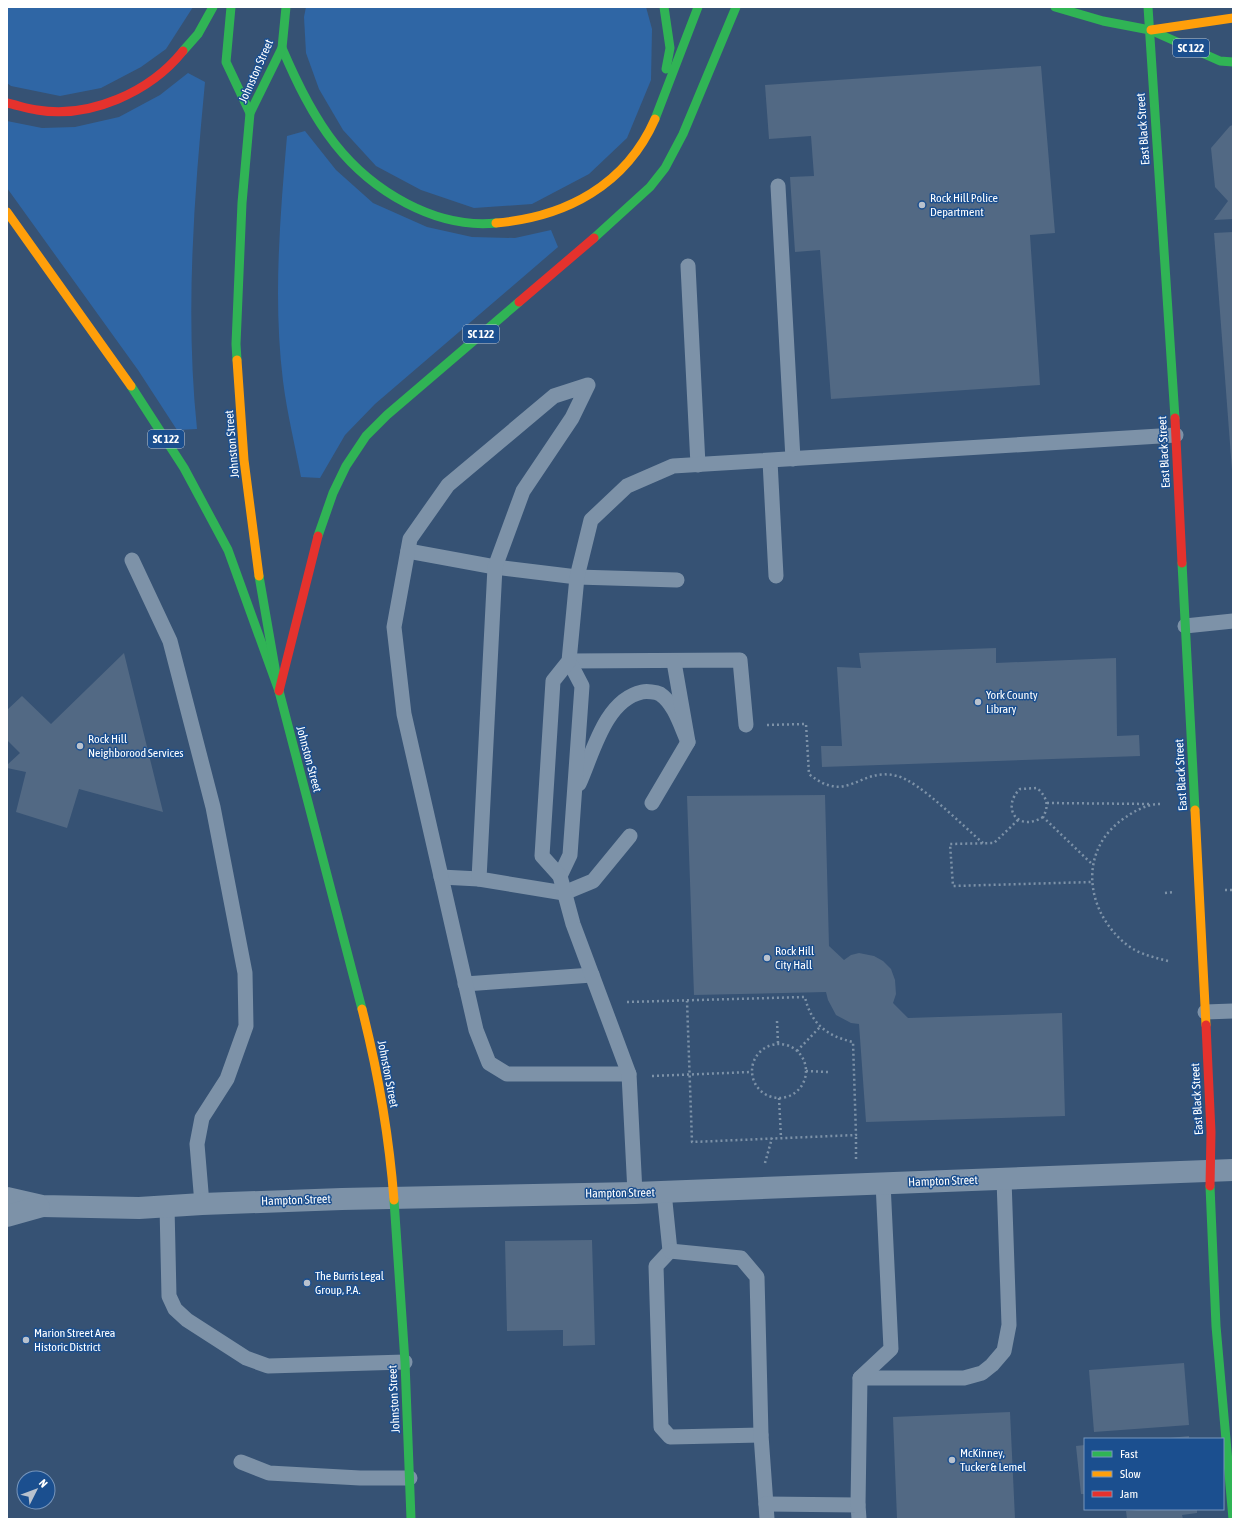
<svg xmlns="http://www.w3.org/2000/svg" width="1240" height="1526" font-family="'Asap Condensed',sans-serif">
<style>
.green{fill:#2f66a5}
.building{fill:#526984}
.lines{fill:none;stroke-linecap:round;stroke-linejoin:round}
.path{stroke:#7d92a8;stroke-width:2.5;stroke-dasharray:2 3;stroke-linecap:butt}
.lane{stroke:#7d92a8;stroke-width:15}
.street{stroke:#7d92a8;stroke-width:22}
.fast{stroke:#30b455;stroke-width:9}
.slow{stroke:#ff9f0a;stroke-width:9}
.jam{stroke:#e5322d;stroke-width:9}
.poi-dot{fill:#b9c2ce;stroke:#1b4f8f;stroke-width:1.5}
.labels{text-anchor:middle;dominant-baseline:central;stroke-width:3;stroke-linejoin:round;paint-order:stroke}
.shield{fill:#1b4f8f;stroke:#bbcadd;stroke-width:1}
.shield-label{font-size:11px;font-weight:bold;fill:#fff}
.street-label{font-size:12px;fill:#fff;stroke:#1b4f8f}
.poi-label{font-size:12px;fill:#fff;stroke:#1b4f8f;text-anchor:start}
</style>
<rect width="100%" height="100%" fill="#365274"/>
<g class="green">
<path d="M7,7H193L166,49L141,67L101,88L60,96L11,86L7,83Z"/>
<path d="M306,7H646L652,29L651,80L627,138L589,174L532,204L474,208L421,190L376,166L343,130L319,89L306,53L304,17Z"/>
<path d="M188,73L205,82C194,197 185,313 197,429L177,430L138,370L7,188V121L42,128L75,127L119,117L160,95Z"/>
<path d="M305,131L336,170L373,203L427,227L472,237L515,238L551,230L558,247L375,404L345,435L320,478L301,477C295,445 287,413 283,381C273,300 280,217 287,136Z"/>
</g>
<g class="building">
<path d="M1041,66L1055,233L1030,235L1040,385L831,399L820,250L795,252L790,177L814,176L811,136L769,139L765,85Z"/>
<path d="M1233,125V219L1214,220L1228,201L1215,187L1211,148L1230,126Z"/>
<path d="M1233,232V470H1232L1214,233Z"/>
<path d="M996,648V663L1116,658L1117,736L1139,735L1140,756L822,767L821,746H842L837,667L861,668L859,653Z"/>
<path d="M124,653L163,812L79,789L67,828L16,812L26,772L7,768V765L20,753L7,740V710L22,696L51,724Z"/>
<path d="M825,795L829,946L844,960L851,955L859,953L874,956L883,961L891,969L895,980L896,994L893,1003L908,1018L1062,1013L1065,1116L866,1122L859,1024L851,1023L836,1015L828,1000L826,992L694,995L687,796Z"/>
<path d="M592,1240L595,1345L563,1346V1330L507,1331L505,1241Z"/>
<path d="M1184,1363L1189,1425L1094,1432L1089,1370Z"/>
<path d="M1010,1412L1015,1519H897L893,1417Z"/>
<path d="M1189,1436V1439H1170V1438Z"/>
<path d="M1085,1445V1494H1081L1076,1446Z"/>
<path d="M1149,1509H1197V1513L1182,1515L1183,1519H1127L1126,1511Z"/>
</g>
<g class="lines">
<g class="path">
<path d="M767,725L806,724L809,774C848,806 860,766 897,776C919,781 964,827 983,843"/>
<path d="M1047,803L1152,804"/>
<path d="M1160,804C1148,804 1136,810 1126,817C1078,848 1084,910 1126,944C1138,954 1153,957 1168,961"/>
<path d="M1043,817C1017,833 1001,807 1020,789L1037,788C1046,796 1050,805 1043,817L1093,865"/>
<path d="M1018,820L994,843L950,844L953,886L1092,882"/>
<path d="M1225,890H1233"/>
<path d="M1165,893L1174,892"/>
<path d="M627,1002L805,997C811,1024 827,1036 853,1042L856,1135L692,1142L687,1001"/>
<path d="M777,1021L778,1043"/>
<circle cx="779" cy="1071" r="27"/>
<path d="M797,1051L820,1027"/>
<path d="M806,1071L828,1072"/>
<path d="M652,1076L751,1072"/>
<path d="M779,1098L781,1138"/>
<path d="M856,1159V1135"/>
<path d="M765,1163L772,1138"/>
</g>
<g class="lane">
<path d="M778,186L793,459"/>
<path d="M688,266L698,465"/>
<path d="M770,461L776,576"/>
<path d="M408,551L495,567L577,577L677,580"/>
<path d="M132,560L170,641L213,807L245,973L246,1026L227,1079L202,1118L197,1144L202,1204"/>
<path d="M1185,626L1233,621"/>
<path d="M569,661L740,660L746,725"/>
<path d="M579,784C593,753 605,700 642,692C647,691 656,692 660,694C675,704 681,727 688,742"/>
<path d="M652,803L688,742L674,662"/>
<path d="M560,876L570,855L582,686L569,661"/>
<path d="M441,877L479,879"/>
<path d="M465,984L592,975"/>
<path d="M1205,1012L1233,1011"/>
<path d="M629,1074H507L489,1063L476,1030L404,714L394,627L410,539L448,485L554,396L588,385L572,418L523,491L495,567L479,879L564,893L593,881L630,836"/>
<path d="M664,1192L670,1251L656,1266L661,1427L670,1437L761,1435"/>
<path d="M635,1193L629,1074L573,924L560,876L542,856L553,681L569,661L577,577L591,520L627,486L673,466L1176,435"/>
<path d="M167,1206L169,1296L175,1309L187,1320L246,1358L268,1366L405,1362"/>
<path d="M670,1251L741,1258L757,1277L761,1435L767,1519"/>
<path d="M860,1378H964L982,1373L992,1365L1004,1351L1009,1325L1004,1179"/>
<path d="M241,1462L269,1473L360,1478H410"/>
<path d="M766,1504L858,1505L859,1519"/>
<path d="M858,1505L860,1378L891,1349L883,1183"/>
</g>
<g class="street">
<path d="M7,1198L42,1206L139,1208L202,1204L342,1199L635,1193L1233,1170"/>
<path d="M7,1216L39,1207"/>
</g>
<g class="fast">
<path d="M231,7L226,62L250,113"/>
<path d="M664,7L670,48L666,69"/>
<path d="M1055,7L1103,21L1150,30L1220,61L1233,62"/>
<path d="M1148,7L1175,418"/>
<path d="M282,48C296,81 312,115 335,144C372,191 435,229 496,223"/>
<path d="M183,51L198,34L213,7"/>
<path d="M655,119L698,7"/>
<path d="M594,238L650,187L665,168L683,134L736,7"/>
<path d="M237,360L236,344L242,203L250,113L282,48L286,7"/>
<path d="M131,386L184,468L228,550L279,691"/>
<path d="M318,536L333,493L346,466L366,436L387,415L519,302"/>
<path d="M1182,563L1195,810"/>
<path d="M259,576L279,691L362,1009"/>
<path d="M1210,1186L1216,1326L1233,1519"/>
<path d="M394,1200L405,1362L411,1519"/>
</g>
<g class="slow">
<path d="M1151,30L1233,18"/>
<path d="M7,212L131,386"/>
<path d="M496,223C566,217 626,185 655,119"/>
<path d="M237,360L244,460L259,576"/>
<path d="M1195,810L1206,1025"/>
<path d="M362,1009C378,1072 389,1135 394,1200"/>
</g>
<g class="jam">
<path d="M7,103C17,105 27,109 37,110C90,119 150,92 183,51"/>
<path d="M519,302L594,238"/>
<path d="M1175,418L1182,563"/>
<path d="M279,691L318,536"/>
<path d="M1206,1025L1211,1132L1210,1186"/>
</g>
</g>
<g class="poi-dot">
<circle cx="922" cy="205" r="4"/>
<circle cx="978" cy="702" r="4"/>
<circle cx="80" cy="746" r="4"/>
<circle cx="767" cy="958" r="4"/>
<circle cx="307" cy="1283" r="4"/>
<circle cx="26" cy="1340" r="4"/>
<circle cx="952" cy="1460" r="4"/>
</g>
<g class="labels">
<g class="shield">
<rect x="1173" y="39" width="36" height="18" rx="3"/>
<rect x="463" y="325" width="36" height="18" rx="3"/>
<rect x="148" y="430" width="36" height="18" rx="3"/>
</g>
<g class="shield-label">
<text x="1191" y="48">SC 122</text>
<text x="481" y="334">SC 122</text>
<text x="166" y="439">SC 122</text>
</g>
<g class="street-label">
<text transform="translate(256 71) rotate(-66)">Johnston Street</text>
<text transform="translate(1143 129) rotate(-94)">East Black Street</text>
<text transform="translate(232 444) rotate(-95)">Johnston Street</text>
<text transform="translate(1164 452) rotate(-93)">East Black Street</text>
<text transform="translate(309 759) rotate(75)">Johnston Street</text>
<text transform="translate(1181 775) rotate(-93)">East Black Street</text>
<text transform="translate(388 1074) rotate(79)">Johnston Street</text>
<text transform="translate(1197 1099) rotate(-93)">East Black Street</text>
<text transform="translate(943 1181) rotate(-2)">Hampton Street</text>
<text transform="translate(620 1193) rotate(-1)">Hampton Street</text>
<text transform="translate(296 1200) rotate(-2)">Hampton Street</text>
<text transform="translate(394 1399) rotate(-93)">Johnston Street</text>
</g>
<g class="poi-label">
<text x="930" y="198">Rock Hill Police<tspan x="930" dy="14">Department</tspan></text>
<text x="986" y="695">York County<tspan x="986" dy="14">Library</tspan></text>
<text x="88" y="739">Rock Hill<tspan x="88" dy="14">Neighborood Services</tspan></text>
<text x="775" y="951">Rock Hill<tspan x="775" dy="14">City Hall</tspan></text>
<text x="315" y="1276">The Burris Legal<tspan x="315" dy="14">Group, P.A.</tspan></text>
<text x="34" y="1333">Marion Street Area<tspan x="34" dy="14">Historic District</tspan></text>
<text x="960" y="1453">McKinney,<tspan x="960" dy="14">Tucker &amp; Lemel</tspan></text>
</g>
</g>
<rect width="1240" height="1526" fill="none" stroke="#ffffff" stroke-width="16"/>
<rect x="1084" y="1438" width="140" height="72" fill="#1b4f8f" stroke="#7695bc"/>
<rect x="1092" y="1451" width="20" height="6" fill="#30b455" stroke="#7695bc"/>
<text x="1120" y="1458" font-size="12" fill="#ffffff">Fast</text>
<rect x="1092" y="1471" width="20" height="6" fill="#ff9f0a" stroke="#7695bc"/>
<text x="1120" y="1478" font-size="12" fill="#ffffff">Slow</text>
<rect x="1092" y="1491" width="20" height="6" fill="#e5322d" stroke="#7695bc"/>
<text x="1120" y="1498" font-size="12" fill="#ffffff">Jam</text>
<g transform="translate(36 1490) rotate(48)"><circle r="19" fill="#1b4f8f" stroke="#7695bc"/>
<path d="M0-3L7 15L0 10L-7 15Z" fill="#b9c2ce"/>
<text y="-6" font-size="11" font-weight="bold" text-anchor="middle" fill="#ffffff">N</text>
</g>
</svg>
